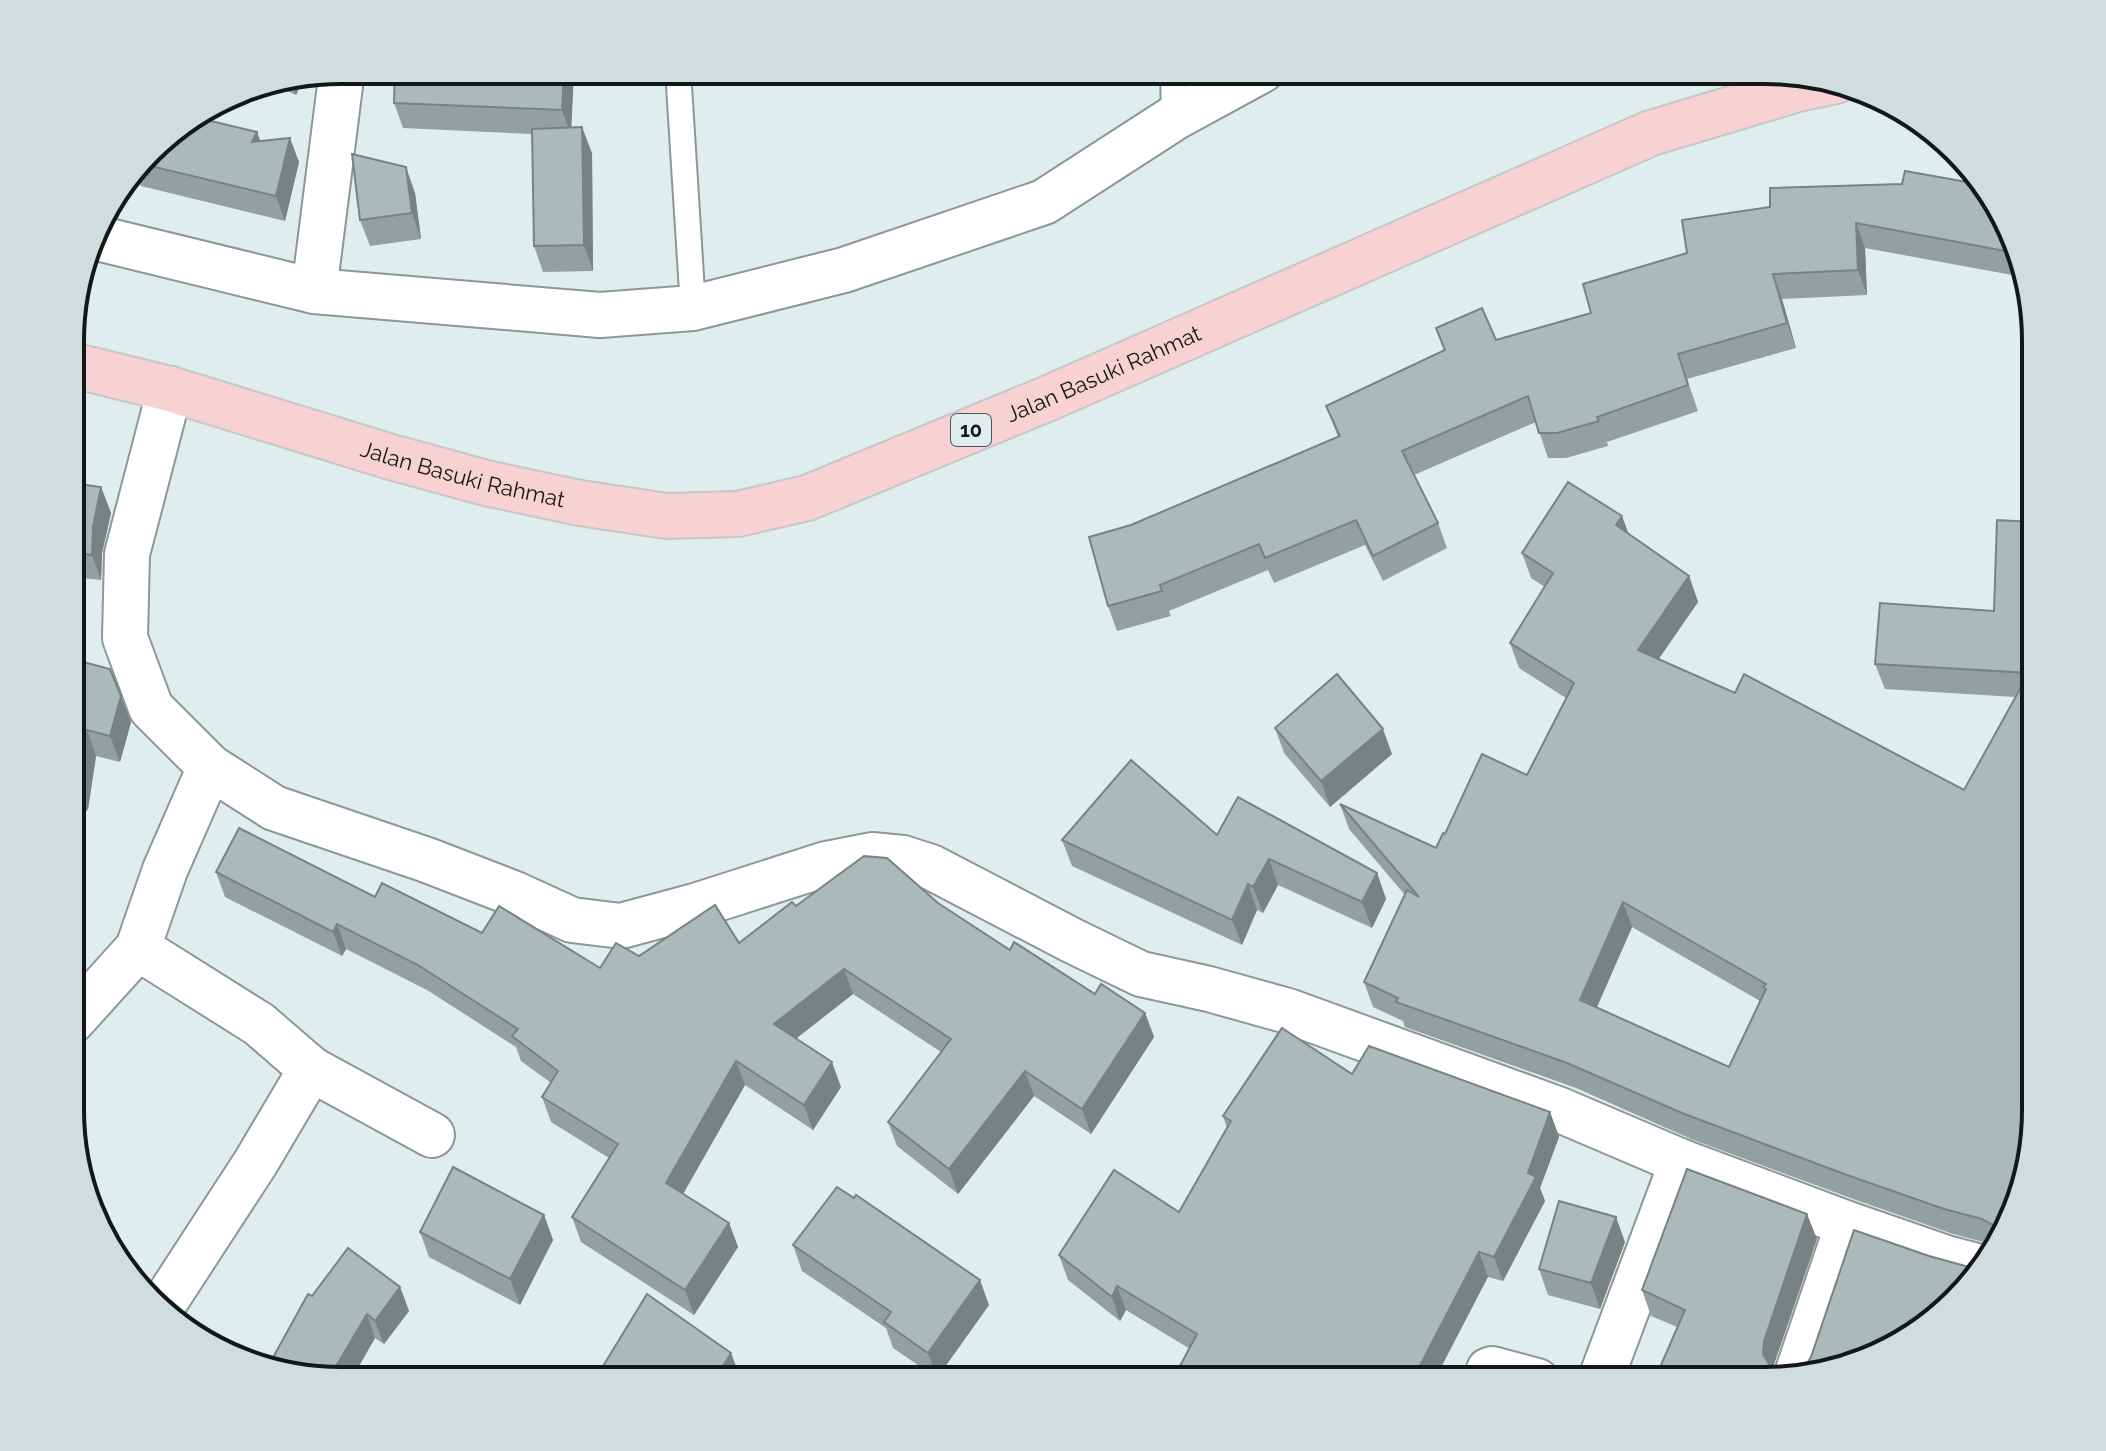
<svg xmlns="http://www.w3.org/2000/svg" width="2106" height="1451" font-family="Raleway,sans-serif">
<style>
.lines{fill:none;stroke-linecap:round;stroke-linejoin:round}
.service-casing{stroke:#8b9799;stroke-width:28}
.minor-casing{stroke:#8b9799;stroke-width:48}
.tertiary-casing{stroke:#8b9799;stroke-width:48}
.trunk-casing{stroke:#c6c7c8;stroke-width:48}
.service{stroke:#fff;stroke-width:24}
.minor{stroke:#fff;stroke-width:44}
.tertiary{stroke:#fff;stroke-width:44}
.trunk{stroke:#f8d2d3;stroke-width:44}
.wall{fill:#949fa1;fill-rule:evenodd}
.shaded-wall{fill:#788283}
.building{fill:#acb9bb;stroke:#788283;stroke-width:2;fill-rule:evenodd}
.labels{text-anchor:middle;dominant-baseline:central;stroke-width:7;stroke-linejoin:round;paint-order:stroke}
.shield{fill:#e0edef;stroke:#505758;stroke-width:2}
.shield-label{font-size:20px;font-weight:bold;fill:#121718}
.street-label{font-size:22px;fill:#121718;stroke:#e0edef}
.rim{fill:none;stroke:#121718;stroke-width:4}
</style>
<rect width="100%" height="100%" fill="#e0edef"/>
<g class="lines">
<g class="service-casing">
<g id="service">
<path d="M678,70L693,308"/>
<path d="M1173,70L1174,118"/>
</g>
</g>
<g class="minor-casing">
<g id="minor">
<path d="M314,291L342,70"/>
<path d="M170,389L127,554L125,638L151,708L210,767L274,808L427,860L515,894L572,920L621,926L695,906L826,864L872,855L903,858L931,867L1073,941L1141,974L1209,989L1288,1011L1560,1110L1682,1162L1848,1224L1946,1258L1984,1268"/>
<path d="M72,1021L138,948"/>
<path d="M311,1069L432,1135"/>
<path d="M161,1308L256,1162L311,1069L259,1024L138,948L165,870L210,767"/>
<path d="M1797,1374L1848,1224"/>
<path d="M1485,1381L1489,1370L1492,1369L1537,1381"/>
<path d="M1600,1381L1682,1162"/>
</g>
</g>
<g class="tertiary-casing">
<path id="tertiary" d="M93,237L314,291L600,315L693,308L844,270L1044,202L1174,118L1262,70"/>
</g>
<g class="trunk-casing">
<g id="trunk">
<path id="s1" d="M72,365L170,389L391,457L486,483L580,503L667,516L738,514L807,498L1049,398L1651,133L1798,89L1836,81"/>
</g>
</g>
<use href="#service" class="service"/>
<use href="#minor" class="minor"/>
<use href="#tertiary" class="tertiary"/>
<use href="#trunk" class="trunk"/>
</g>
<g class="wall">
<path d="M574,70L571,127L592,153L593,271L543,272L534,246L532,134L403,128L394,103Z"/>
<path d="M304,77L296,95L272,84Z"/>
<path d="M257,132L260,141L299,162L285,221L141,186L136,171L162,137Z"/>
<path d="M415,193L421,239L370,246L360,220Z"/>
<path d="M1682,220H2008L2023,277L1865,248L1867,295L1782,299L1796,348L1687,379L1698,411L1607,442L1608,446L1566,458H1548L1536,422L1414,475L1438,523L1447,548L1383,581L1365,545L1274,583L1268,570L1169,611L1171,616L1117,631L1108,606L1131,525L1338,437L1326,406L1444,351L1436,328L1496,340L1591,313L1687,253Z"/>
<path d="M72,483L101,487L111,513L102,553L101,580L72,577Z"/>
<path d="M1622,516L1629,535L1689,576L1698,602L1659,659L1735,693L1964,790L2015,697L1885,689L1875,664L1994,611L2035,522L2021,1198L1995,1247L1991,1244L1953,1234L1856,1200L1691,1139L1576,1088L1405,1027L1403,1021L1373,1007L1364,982L1405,895L1349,829L1340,804L1436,848L1445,834L1527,775L1566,698L1519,668L1510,643L1545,587L1531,578L1522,553ZM1632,927L1760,1001L1729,1067L1597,1007Z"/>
<path d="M72,659L131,722L120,762L96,756L88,809Z"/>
<path d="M1275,728L1392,754L1330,807L1284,753Z"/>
<path d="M1217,835L1377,873L1386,899L1372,928L1278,885L1263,913L1257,910L1242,945L1072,866L1062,840Z"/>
<path d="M216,872L375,897L482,933L600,968L639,956L739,943L796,906L938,903L1010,950L1095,994L1145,1013L1154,1037L1091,1134L1034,1096L958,1194L897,1146L888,1122L941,1052L853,994L796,1038L841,1087L813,1130L745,1085L683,1194L729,1223L738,1247L694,1315L581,1242L572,1217L609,1158L551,1122L542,1097L551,1083L521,1061L516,1047L427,990L346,949L342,956L225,897Z"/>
<path d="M1352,1074L1550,1112L1559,1137L1540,1188L1545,1201L1503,1281L1488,1277L1190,1349L1126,1310L1120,1321L1068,1280L1059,1255L1179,1212L1227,1128L1223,1116Z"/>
<path d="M544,1215L553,1240L520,1305L429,1257L420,1232Z"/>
<path d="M1817,1239L1773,1367L1780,1372L1793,1373L1805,1367L1929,1256L1969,1267L1982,1266L1886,1353L1766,1381L1677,1327L1651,1316L1642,1290Z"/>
<path d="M1625,1242L1600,1309L1548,1295L1539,1269Z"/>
<path d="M793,1245L989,1305L937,1378L893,1348L886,1328L802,1271Z"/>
<path d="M400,1287L409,1311L384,1344L375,1338L351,1380H323L253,1366L270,1363L312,1296Z"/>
</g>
<g class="shaded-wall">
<path d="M564,70H574L571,135L562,110Z"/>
<path d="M304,77L296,95L290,80Z"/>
<path d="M582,127L592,153L593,271L584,245Z"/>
<path d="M257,132L266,157L252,142Z"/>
<path d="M290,138L299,162L285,221L276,196Z"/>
<path d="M406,167L415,193L421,239L412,213Z"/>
<path d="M1856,223L1865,248L1867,295L1858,270Z"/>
<path d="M1773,274L1782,299L1796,348L1787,323Z"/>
<path d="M101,487L111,513L102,553L101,580L92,555L93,527Z"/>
<path d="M1622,516L1631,541L1616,525Z"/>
<path d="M1689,576L1698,602L1647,675L1638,650Z"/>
<path d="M121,696L131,722L120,762L110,736Z"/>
<path d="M1383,729L1392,754L1330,807L1321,781Z"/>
<path d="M87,730L96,756L88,809L72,831V793Z"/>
<path d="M2035,790V817L2030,801Z"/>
<path d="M1269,859L1278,885L1263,913L1253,887Z"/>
<path d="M1377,873L1386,899L1372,928L1362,902Z"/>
<path d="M1248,884L1257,910L1242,945L1232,920Z"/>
<path d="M1623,902L1632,927L1589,1025L1580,1000Z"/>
<path d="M337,924L346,949L342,956L333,932Z"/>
<path d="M844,969L853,994L783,1049L774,1024Z"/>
<path d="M1145,1013L1154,1037L1091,1134L1082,1109Z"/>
<path d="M736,1061L745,1085L675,1208L666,1183Z"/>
<path d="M832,1062L841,1087L813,1130L804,1105Z"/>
<path d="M1025,1071L1034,1096L958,1194L949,1169Z"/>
<path d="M1550,1112L1559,1137L1540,1188L1545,1201L1503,1281L1494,1257L1528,1173Z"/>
<path d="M1807,1214L1817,1239L1773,1367V1379L1763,1354L1764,1341Z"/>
<path d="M544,1215L553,1240L520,1305L510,1279Z"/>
<path d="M1616,1217L1625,1242L1600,1309L1591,1283Z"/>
<path d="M729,1223L738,1247L694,1315L685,1290Z"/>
<path d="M1479,1252L1488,1277L1434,1381H1413V1379Z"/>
<path d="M980,1280L989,1305L937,1378L928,1353Z"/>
<path d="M1117,1286L1126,1310L1120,1321L1112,1297Z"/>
<path d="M400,1287L409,1311L384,1344L375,1321Z"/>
<path d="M367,1314L375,1338L351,1380H328Z"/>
<path d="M731,1353L741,1379L739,1381H714Z"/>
</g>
<g class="building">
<path d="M395,70H564L562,110L394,103Z"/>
<path d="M194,117L257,132L252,142L290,138L276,196L142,164L149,155L159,153L152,151L162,137Z"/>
<path d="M582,127L584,245L534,246L532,129Z"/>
<path d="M352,154L406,167L412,213L360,220Z"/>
<path d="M1905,171L1978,184L2008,220L2016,253L1856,223L1858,270L1773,274L1787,323L1678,354L1688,385L1597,417L1599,421L1557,433H1539L1528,396L1402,451L1438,523L1373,556L1356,520L1265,558L1259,544L1160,585L1162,591L1108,606L1089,537L1131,525L1340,436L1326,406L1445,350L1436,328L1482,308L1496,340L1591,313L1583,284L1687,253L1682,220L1770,207V188L1902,184Z"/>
<path d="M2035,440V451L2031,449Z"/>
<path d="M1568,482L1622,516L1616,525L1689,576L1638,650L1735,693L1744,674L1964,790L2029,673L1875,664L1880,603L1994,611L1997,520L2035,522V790L2030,801L2035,804V1128L2021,1198L1999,1240V1235L1993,1225L1982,1219L1944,1209L1847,1175L1682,1113L1567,1063L1396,1002L1398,998L1364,982L1407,890L1419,897L1340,804L1436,848L1443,833L1445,834L1482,754L1527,775L1574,683L1510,643L1553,573L1522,553ZM1623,902L1766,984L1763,987L1766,989L1729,1067L1580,1000Z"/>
<path d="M72,483L101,487L93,527L92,555L72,552Z"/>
<path d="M72,659L110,669L121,696L110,736L87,730L79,783L72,793Z"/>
<path d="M1337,674L1383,729L1321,781L1275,728Z"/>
<path d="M1131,760L1217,835L1238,797L1377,873L1362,902L1269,859L1253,887L1248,884L1232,920L1062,840Z"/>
<path d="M239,828L375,897L382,883L482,933L499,906L600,968L616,943L639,956L715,905L739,943L792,902L796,906L864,856L887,858L938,903L1010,950L1014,942L1095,994L1101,984L1145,1013L1082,1109L1025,1071L949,1169L888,1122L951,1039L844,969L774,1024L832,1062L804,1105L736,1061L666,1183L729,1223L685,1290L572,1217L618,1144L542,1097L558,1071L512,1036L518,1029L418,965L337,924L333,932L216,872Z"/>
<path d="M1282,1028L1352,1074L1369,1046L1550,1112L1528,1173L1536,1177L1494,1257L1479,1252L1413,1379L1416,1381H1172L1197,1334L1117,1286L1112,1297L1059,1255L1114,1170L1179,1212L1231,1121L1223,1116Z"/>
<path d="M453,1167L544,1215L510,1279L420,1232Z"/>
<path d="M1687,1169L1807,1214L1764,1341L1763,1354L1769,1364L1780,1372L1793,1373L1805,1367L1811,1357L1854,1230L1929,1256L1969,1267L1982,1266L1986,1264L1980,1275L1886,1353L1766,1381H1654L1685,1310L1642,1290Z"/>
<path d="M837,1187L854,1198L856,1195L980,1280L928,1353L884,1322L891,1312L793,1245Z"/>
<path d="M1559,1201L1616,1217L1591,1283L1539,1269Z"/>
<path d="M348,1248L400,1287L375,1321L367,1314L328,1380L253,1366L248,1364L253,1354L270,1363L308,1294L312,1296Z"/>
<path d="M647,1294L731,1353L714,1381H594Z"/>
</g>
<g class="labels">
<rect class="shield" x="951" y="414" width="40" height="32" rx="6"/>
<g class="shield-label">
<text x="971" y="430">10</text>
</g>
<g class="street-label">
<text stroke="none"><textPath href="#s1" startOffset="1078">Jalan Basuki Rahmat</textPath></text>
<text stroke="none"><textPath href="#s1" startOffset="406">Jalan Basuki Rahmat</textPath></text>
</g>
</g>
<path d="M0 0H2106V1451H0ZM341 84H1765A257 257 0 0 1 2022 341V1110A257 257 0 0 1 1765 1367H341A257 257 0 0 1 84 1110V341A257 257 0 0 1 341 84Z" fill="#d0dcde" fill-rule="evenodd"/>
<path class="rim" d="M341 84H1765A257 257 0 0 1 2022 341V1110A257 257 0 0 1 1765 1367H341A257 257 0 0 1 84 1110V341A257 257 0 0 1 341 84Z"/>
</svg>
